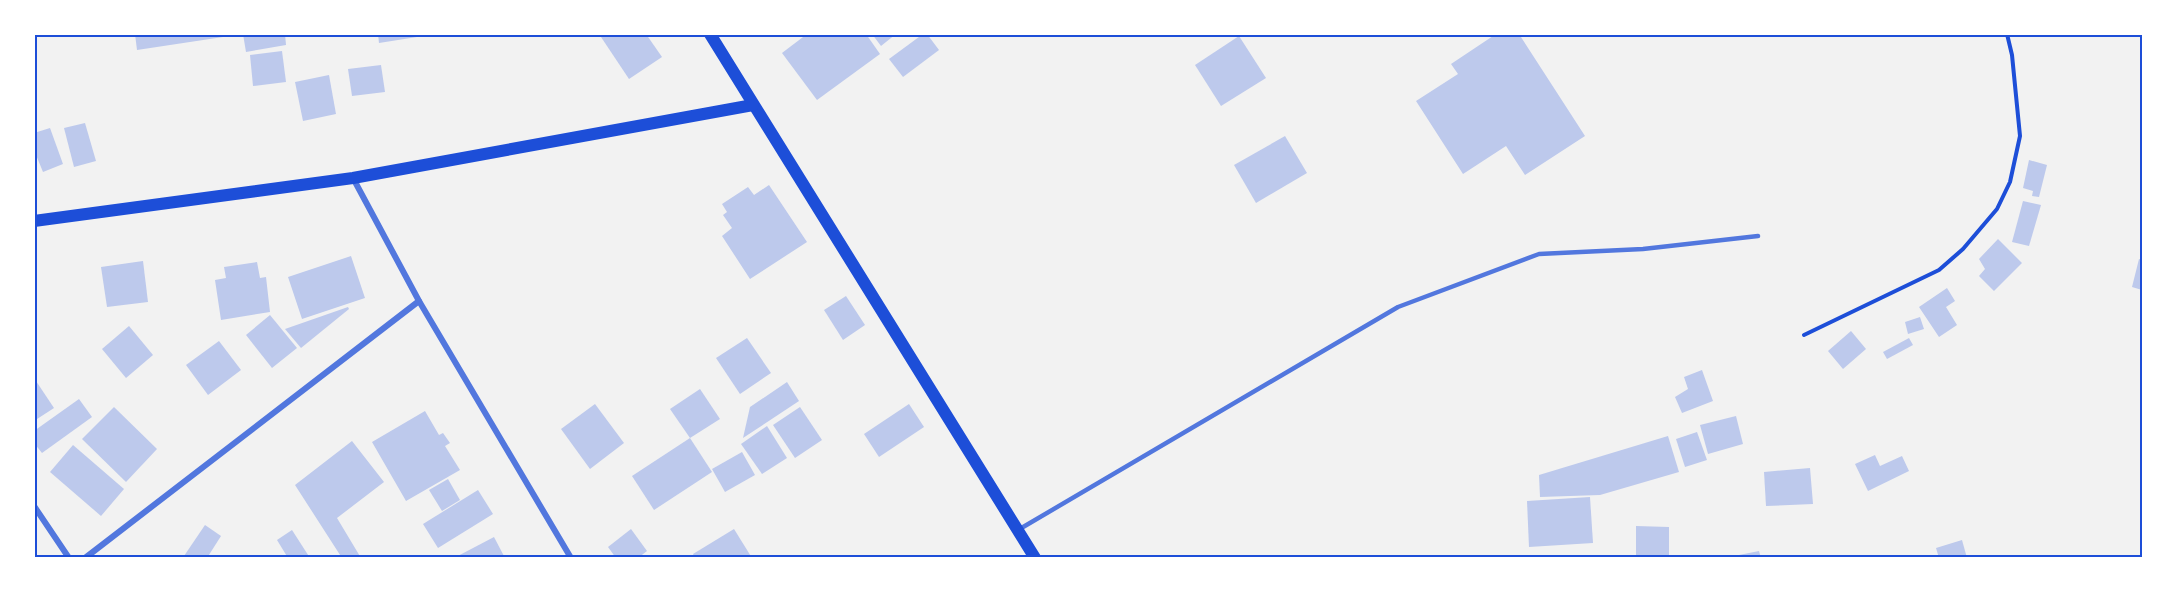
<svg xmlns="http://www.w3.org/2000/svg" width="2177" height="592" font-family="Raleway,sans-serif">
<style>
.building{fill:#bdc9ec}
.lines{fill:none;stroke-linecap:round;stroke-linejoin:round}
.path{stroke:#1d4ed8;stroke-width:4}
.service{stroke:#5277de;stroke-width:4.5}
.minor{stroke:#5277de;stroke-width:6}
.secondary{stroke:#1d4ed8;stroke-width:12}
.neatline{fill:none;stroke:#1d4ed8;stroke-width:2}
</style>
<rect width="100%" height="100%" fill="#f2f2f2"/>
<g class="building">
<path d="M135,34H222L223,37L137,50Z"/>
<path d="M243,34H285L286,45L246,52Z"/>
<path d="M378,34H417V37L379,43Z"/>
<path d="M599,34H646L662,57L629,79Z"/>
<path d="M807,34H866L880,54L817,100L782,53Z"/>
<path d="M872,34H896L881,46Z"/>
<path d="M923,34H927L939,50L903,77L889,59Z"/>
<path d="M1496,34H1519L1585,136L1525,175L1506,146L1463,174L1416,101L1458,74L1451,64Z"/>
<path d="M1239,36L1266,78L1221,106L1195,65Z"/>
<path d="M282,51L286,82L253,86L250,55Z"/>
<path d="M381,65L385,92L352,96L348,69Z"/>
<path d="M329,75L336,114L303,121L295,82Z"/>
<path d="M85,123L96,161L74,167L64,128Z"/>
<path d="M50,128L63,164L43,172L34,150V133Z"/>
<path d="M1285,136L1307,173L1256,203L1234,165Z"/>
<path d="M2029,160L2047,165L2039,197L2032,196L2033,191L2023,188Z"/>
<path d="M769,185L807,242L750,279L722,236L732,228L723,215L727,212L722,204L748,187L754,195Z"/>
<path d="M2023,201L2041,205L2029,246L2012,242Z"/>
<path d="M1998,239L2022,263L1994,291L1979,276L1985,269L1979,259Z"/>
<path d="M351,256L365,298L302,319L288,277Z"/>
<path d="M2139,259L2142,260V290L2132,287Z"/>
<path d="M143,261L148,302L107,307L101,267Z"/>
<path d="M257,262L260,278L266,277L270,312L221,320L215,280L226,278L224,267Z"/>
<path d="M1947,288L1955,301L1946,307L1957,325L1939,337L1919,307Z"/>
<path d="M846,296L865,325L843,340L824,310Z"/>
<path d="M348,307L349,309L301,348L285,329Z"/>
<path d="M270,315L297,348L272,368L246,335Z"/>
<path d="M1920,317L1924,329L1908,334L1905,322Z"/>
<path d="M129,326L153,355L126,378L102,349Z"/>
<path d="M1851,331L1866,349L1843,369L1828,351Z"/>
<path d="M747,338L771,373L740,394L716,358Z"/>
<path d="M1909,338L1913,345L1887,359L1883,352Z"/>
<path d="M219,341L241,370L208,395L186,365Z"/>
<path d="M1702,370L1713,401L1682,413L1675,397L1688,389L1684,377Z"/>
<path d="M34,378L54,408L34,421Z"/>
<path d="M787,382L799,401L743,438L750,407Z"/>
<path d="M700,389L720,419L690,438L670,409Z"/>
<path d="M79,399L92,417L42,453L34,443V431Z"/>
<path d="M595,404L624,443L590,469L561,429Z"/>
<path d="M909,404L924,427L879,457L864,434Z"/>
<path d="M114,407L157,449L126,482L82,439Z"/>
<path d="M800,407L822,440L795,458L773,425Z"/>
<path d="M425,411L439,435L443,433L450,443L445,446L460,470L406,501L372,442Z"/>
<path d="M1736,416L1743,444L1708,454L1700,425Z"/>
<path d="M767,426L787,458L762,474L741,444Z"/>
<path d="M1697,432L1707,460L1685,467L1676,439Z"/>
<path d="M1668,436L1679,472L1600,495L1540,497L1539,475Z"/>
<path d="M690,438L712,472L654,510L632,476Z"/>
<path d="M352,441L384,482L337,518L361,558H342L295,485Z"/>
<path d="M73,445L124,489L101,516L50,472Z"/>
<path d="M742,452L755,475L725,492L712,469Z"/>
<path d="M1875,455L1880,466L1902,456L1909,471L1868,491L1855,464Z"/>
<path d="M1810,468L1813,504L1766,506L1764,472Z"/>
<path d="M448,479L460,500L442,511L429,490Z"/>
<path d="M478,490L493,514L438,548L423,524Z"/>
<path d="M1590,497L1593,543L1529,547L1527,501Z"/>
<path d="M205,525L221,536L207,558H186L184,556Z"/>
<path d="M1636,526L1669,527V558H1636Z"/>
<path d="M631,529L647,551L638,558H616L608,547Z"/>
<path d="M734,529L752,558H695L693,554Z"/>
<path d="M292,530L310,558H288L277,540Z"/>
<path d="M494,537L505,558H454Z"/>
<path d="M1962,540L1967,558H1939L1936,548Z"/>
<path d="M1759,551L1761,558H1734V556Z"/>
</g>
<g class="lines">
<path class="path" d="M1804,335L1939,270L1963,249L1997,209L2010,182L2020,136L2012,55L2007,34"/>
<path class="service" d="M1018,530L1398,307L1539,254L1643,249L1758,236"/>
<g class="minor">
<path d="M353,178L419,301L571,558"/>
<path d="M34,506L69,558"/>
<path d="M85,558L419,301"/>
</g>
<g class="secondary">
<path d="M710,34L1035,558"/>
<path d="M34,221L353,178L753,105"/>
</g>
</g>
<rect width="2177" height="592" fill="none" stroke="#ffffff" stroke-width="72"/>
<rect x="36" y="36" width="2105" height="520" class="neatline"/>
</svg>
